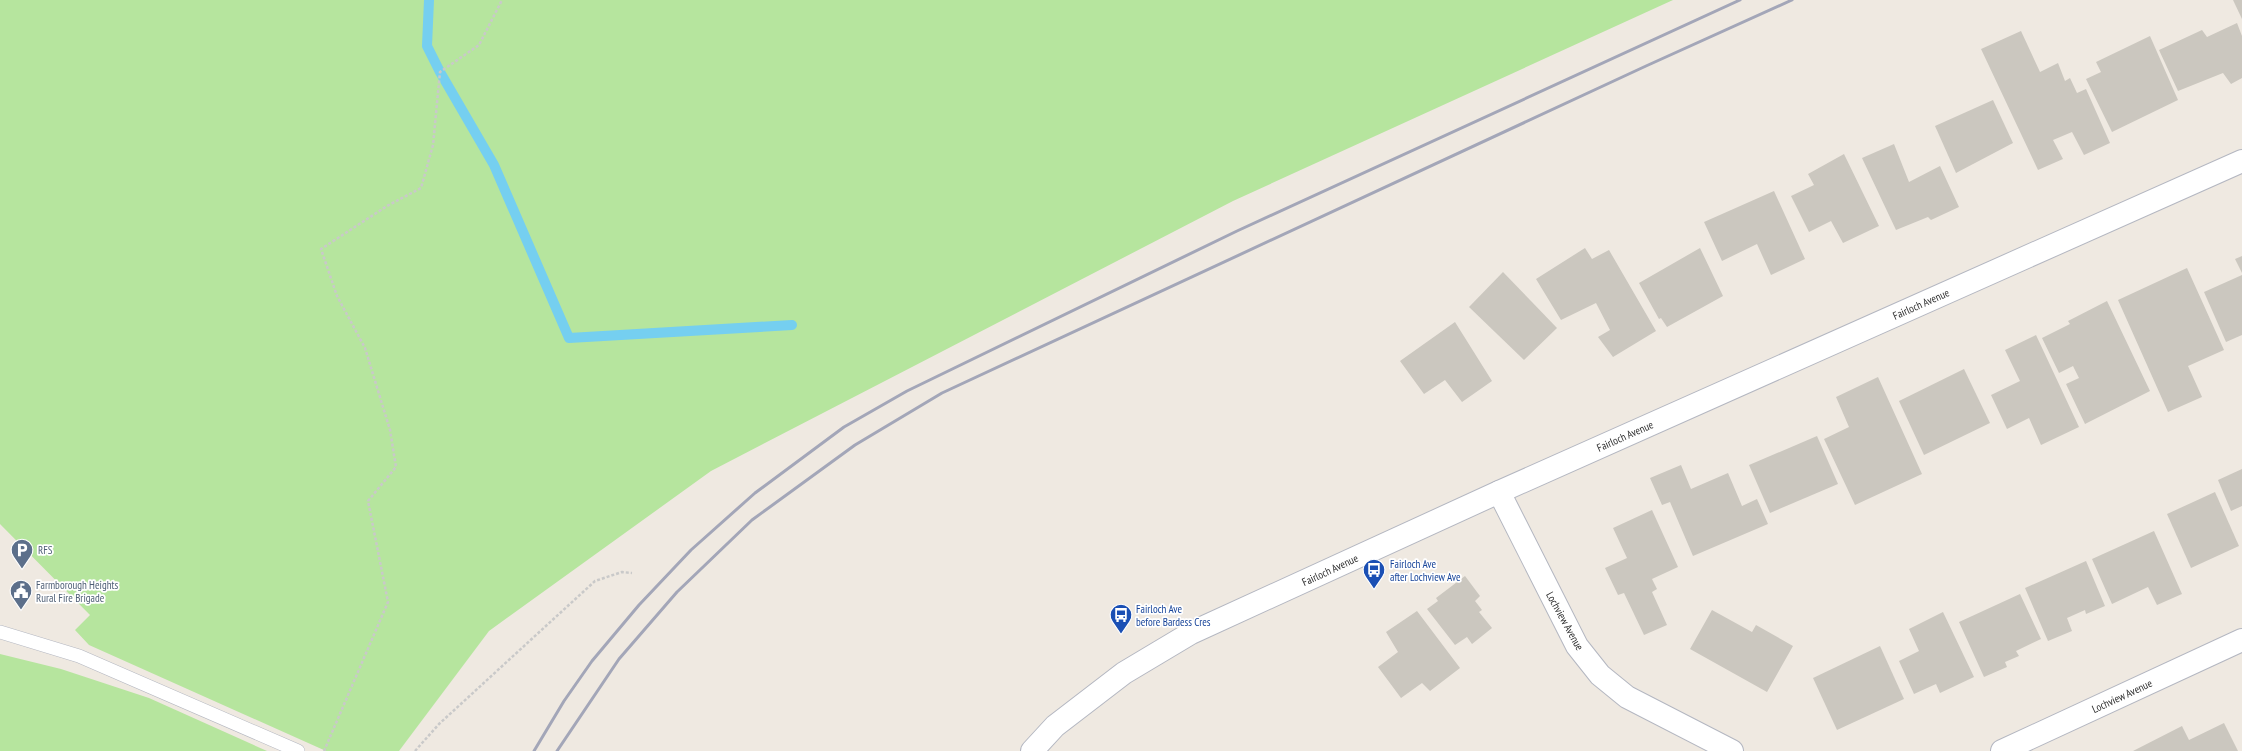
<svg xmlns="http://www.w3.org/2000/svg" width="2242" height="751" font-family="'PT Sans Narrow',sans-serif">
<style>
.green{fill:#b6e59e}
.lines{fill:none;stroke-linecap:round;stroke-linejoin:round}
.stream{stroke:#75cff0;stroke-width:10}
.building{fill:#cbc7bf}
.service-casing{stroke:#b4b7c1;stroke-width:14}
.minor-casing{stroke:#b4b7c1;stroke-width:24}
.path{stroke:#c9c9c9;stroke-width:2.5;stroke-dasharray:3 2;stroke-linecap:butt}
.service{stroke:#fff;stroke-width:13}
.minor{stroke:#fff;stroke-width:22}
.rail{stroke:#a3a6b8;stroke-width:3}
.labels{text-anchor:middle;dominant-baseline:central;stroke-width:3.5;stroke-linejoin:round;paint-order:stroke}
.street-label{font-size:11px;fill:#2e2e2e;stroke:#fff}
.service-label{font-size:11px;fill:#4e5e75;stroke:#fff;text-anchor:start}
.transit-label{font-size:11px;fill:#164399;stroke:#fff;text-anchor:start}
</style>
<rect width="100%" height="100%" fill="#efe9e1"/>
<g class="green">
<path d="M0,0H1673L1233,201L711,471L489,631L399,751H326L89,645L75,630L90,615L0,524Z"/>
<path d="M0,654L61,669L149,698L267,751H0Z"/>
</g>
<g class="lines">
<path class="stream" d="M429,0L427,46L440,72L494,165L569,338L792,325"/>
</g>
<g class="building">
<path d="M2233,0H2242V19Z"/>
<path d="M2237,23L2242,36V78L2231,84L2223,73L2178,91L2159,50L2202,30L2207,37Z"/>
<path d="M2021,31L2040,72L2058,63L2065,81L2070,78L2077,93L2086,89L2110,143L2084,155L2072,132L2053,140L2063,159L2038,170L1981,49Z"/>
<path d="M2150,36L2178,100L2112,132L2086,79L2101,72L2096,62Z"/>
<path d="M1993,100L2013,143L1956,173L1935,126Z"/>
<path d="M1894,144L1909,182L1940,166L1959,207L1931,220L1928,217L1896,230L1862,158Z"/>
<path d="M1844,154L1879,226L1843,243L1831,221L1809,232L1791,196L1814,185L1808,174Z"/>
<path d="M1774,191L1805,259L1771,275L1757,244L1722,261L1704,222Z"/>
<path d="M1585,248L1592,259L1609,250L1656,331L1613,357L1598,337L1610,330L1596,303L1561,320L1536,279Z"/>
<path d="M1700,248L1723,296L1667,327L1661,318L1659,319L1639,283Z"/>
<path d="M2242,256V273L2235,259Z"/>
<path d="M2187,268L2224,350L2188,366L2202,397L2168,412L2118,300Z"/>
<path d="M1503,272L1557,328L1524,360L1469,307Z"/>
<path d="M2242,275V335L2226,342L2204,292Z"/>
<path d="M2107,301L2150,391L2085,424L2066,384L2079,378L2073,366L2059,373L2042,338L2070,324L2068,321Z"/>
<path d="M1455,322L1492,381L1462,402L1445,380L1424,394L1400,361Z"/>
<path d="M2036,335L2079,427L2041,445L2029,418L2007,429L1991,395L2020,381L2005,350Z"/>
<path d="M1964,369L1990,423L1924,455L1899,401Z"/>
<path d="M1878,377L1922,474L1855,505L1824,439L1849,427L1836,397Z"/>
<path d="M1817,436L1838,484L1770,513L1749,465Z"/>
<path d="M1681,465L1691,489L1728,473L1742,506L1757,499L1768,524L1693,556L1670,502L1662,505L1650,478Z"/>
<path d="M2242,469V506L2231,511L2218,480Z"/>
<path d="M2215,492L2239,546L2191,568L2167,514Z"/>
<path d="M1652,510L1678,567L1652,579L1657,589L1652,592L1667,625L1644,635L1624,593L1618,595L1605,568L1627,558L1613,528Z"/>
<path d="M2154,531L2182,594L2157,605L2148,587L2112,604L2092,559Z"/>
<path d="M2086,561L2105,606L2086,614L2085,610L2067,618L2072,631L2048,641L2025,588Z"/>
<path d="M1465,576L1480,596L1475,601L1482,610L1479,612L1492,628L1472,644L1467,637L1455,645L1427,609L1438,601L1436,598Z"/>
<path d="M2020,594L2041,639L2016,651L2019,656L2005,662L2007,667L1984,677L1959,622Z"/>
<path d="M1712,610L1752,632L1756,625L1793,646L1767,692L1690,649Z"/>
<path d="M1417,611L1460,668L1430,691L1422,683L1401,698L1378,667L1398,652L1386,632Z"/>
<path d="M1943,612L1974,677L1940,693L1936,684L1914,694L1899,661L1919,651L1909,629Z"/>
<path d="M1880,646L1904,699L1837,730L1813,678Z"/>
<path d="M2224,723L2238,751H2133L2182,726L2189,740Z"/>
</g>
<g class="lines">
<g class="service-casing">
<path id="service" d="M0,632L79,656L298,751"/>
</g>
<g class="minor-casing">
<g id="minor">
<path d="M1499,492L1577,646L1600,675L1627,697L1732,751"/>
<path d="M1032,751L1055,726L1124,673L1191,633L1499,492L2242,161"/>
<path d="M2002,751L2242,640"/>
</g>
</g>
<g class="path">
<path d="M324,751L388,602L368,501L396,467L390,430L365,348L337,296L321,249L387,206L421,188L433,145L440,72L479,45L502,0"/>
<path d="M415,751L439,724L595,581L622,572L632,573"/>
</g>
<use href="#service" class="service"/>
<use href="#minor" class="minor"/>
<g class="rail">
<path d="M534,751L564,701L592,661L639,605L691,550L755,493L844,427L907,391L1237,231L1740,0"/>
<path d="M557,751L619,659L677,592L752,520L855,445L942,393L1646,66L1792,0"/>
</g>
</g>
<defs>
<g id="parking-pin" transform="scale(1.15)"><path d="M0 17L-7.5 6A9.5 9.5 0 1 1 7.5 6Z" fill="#5c6f8a" stroke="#fff"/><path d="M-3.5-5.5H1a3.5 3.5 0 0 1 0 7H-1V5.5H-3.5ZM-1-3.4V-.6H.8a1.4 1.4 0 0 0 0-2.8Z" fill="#fff"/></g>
<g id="bus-pin" transform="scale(1.15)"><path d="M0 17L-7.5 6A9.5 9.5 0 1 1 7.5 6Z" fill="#1a4fb4" stroke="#fff"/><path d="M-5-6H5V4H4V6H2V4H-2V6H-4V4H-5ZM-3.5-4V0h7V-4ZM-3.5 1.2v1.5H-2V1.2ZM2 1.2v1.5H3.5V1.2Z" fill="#fff"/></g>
<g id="civic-pin" transform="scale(1.15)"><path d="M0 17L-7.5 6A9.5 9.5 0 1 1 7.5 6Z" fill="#5c6f8a" stroke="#fff"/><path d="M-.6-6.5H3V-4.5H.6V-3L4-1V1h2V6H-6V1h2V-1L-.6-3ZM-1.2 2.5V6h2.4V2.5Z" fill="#fff"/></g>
</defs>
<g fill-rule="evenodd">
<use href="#parking-pin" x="22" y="550"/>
<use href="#bus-pin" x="1374" y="570"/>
<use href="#civic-pin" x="21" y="591"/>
<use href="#bus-pin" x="1121" y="615"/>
</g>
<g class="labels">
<g class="street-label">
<text transform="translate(1921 304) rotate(-24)">Fairloch Avenue</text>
<text transform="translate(1625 436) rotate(-24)">Fairloch Avenue</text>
<text transform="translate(1330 570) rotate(-25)">Fairloch Avenue</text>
<text transform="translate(1565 621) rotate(61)">Lochview Avenue</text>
<text transform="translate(2122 696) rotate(-25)">Lochview Avenue</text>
</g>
<g class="service-label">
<text x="38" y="550">RFS</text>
<text x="36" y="585">Farmborough Heights<tspan x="36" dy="13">Rural Fire Brigade</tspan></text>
</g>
<g class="transit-label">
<text x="1390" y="564">Fairloch Ave<tspan x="1390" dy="13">after Lochview Ave</tspan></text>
<text x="1136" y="609">Fairloch Ave<tspan x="1136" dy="13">before Bardess Cres</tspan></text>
</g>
</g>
</svg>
